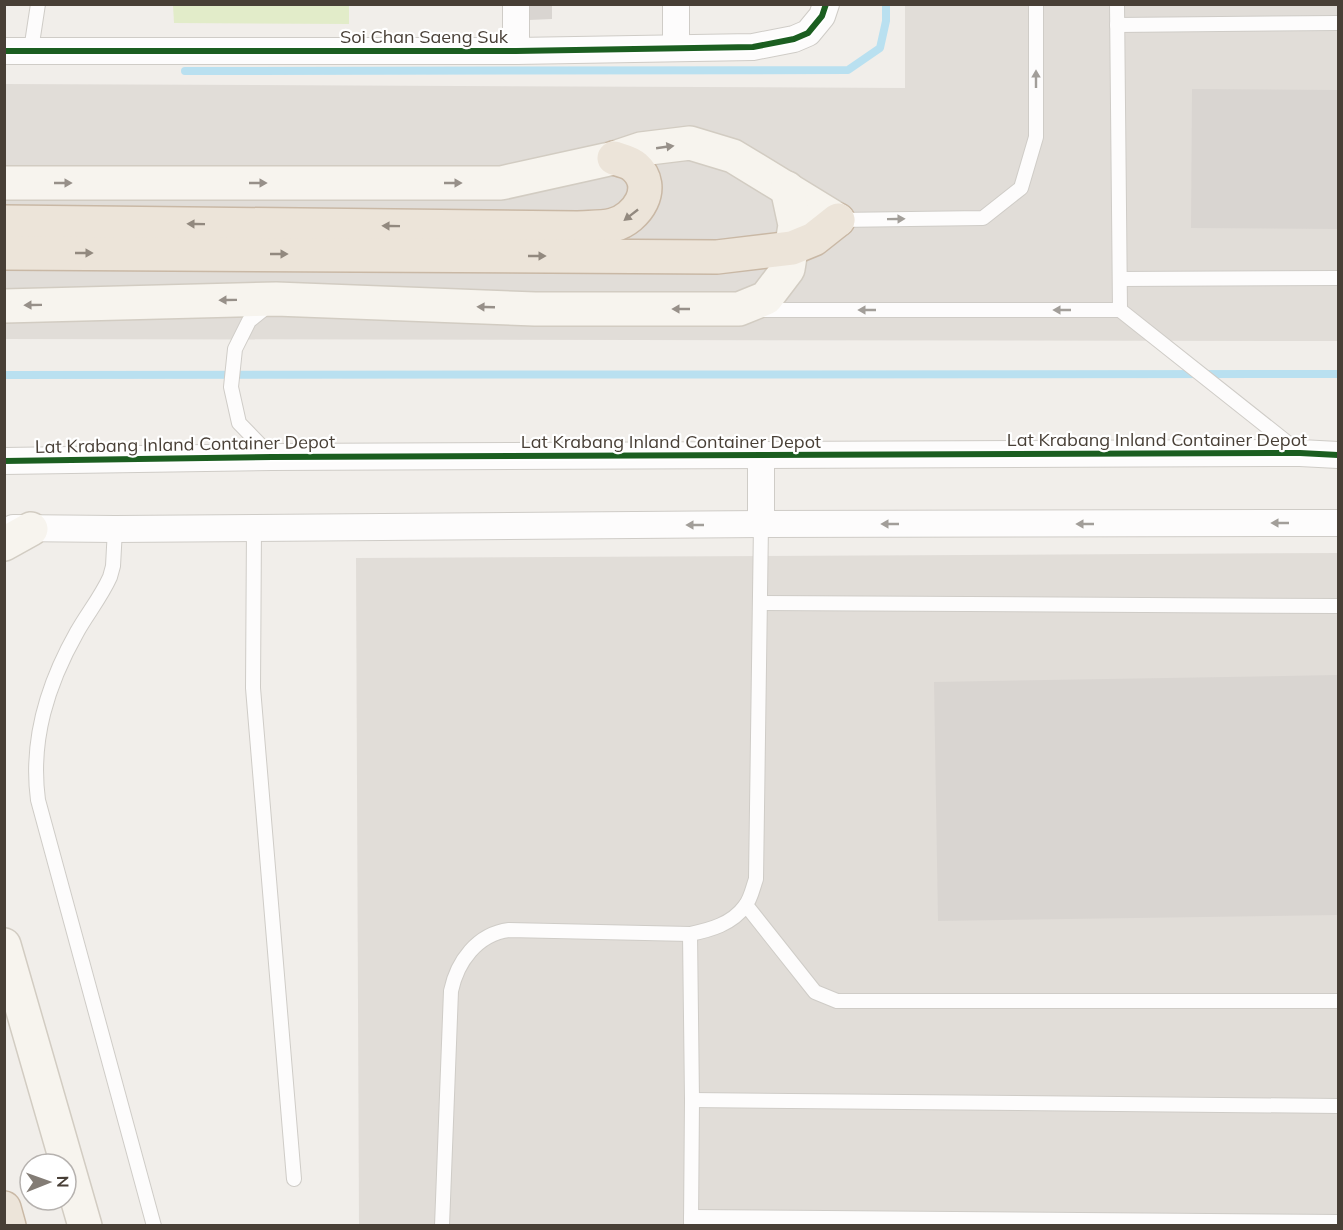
<svg xmlns="http://www.w3.org/2000/svg" width="1343" height="1230" font-family="Mulish,sans-serif">
<style>
.industrial{fill:#e1ddd8}
.green{fill:#e2ecc9}
.lines{fill:none;stroke-linecap:round;stroke-linejoin:round}
.stream{stroke:#b9e0f0;stroke-width:8}
.building{fill:#d9d5d1}
.lane-casing{stroke:#cfccc7;stroke-width:16}
.street-casing{stroke:#cfccc7;stroke-width:28}
.secondary-casing{stroke:#d2ccc2;stroke-width:36}
.highway-casing{stroke:#c9b8a5;stroke-width:36}
.lane{stroke:#fdfcfc;stroke-width:14}
.street{stroke:#fdfcfc;stroke-width:26}
.secondary{stroke:#f7f4ee;stroke-width:33}
.highway{stroke:#ece4d9;stroke-width:33}
.cycleway-casing{stroke:#fff;stroke-width:10}
.cycleway{stroke:#1b5e20;stroke-width:6}
.oneway{fill:#a29e99}
.oneway2{fill:#979089}
.oneway3{fill:#92897f}
.labels{text-anchor:middle;dominant-baseline:central;stroke-width:4.5;stroke-linejoin:round;paint-order:stroke}
.street-label{font-size:18px;fill:#483f36;stroke:#fff}
</style>
<rect width="100%" height="100%" fill="#f1eeea"/>
<g class="industrial">
<path d="M905,5H1338V341L5,339V84L905,88Z"/>
<path d="M1338,553V1225H359L356,558Z"/>
</g>
<path class="green" d="M173,5H349V24L174,23Z"/>
<g class="lines">
<g class="stream">
<path d="M185,71L848,70L880,48L886,21V4"/>
<path d="M4,375L1338,374"/>
</g>
</g>
<g class="building">
<path d="M529,4H552V19L529,20Z"/>
<path d="M1192,89L1338,90V229L1191,228Z"/>
<path d="M1338,675V915L938,921L934,682Z"/>
</g>
<g class="lines">
<g class="lane-casing">
<g id="lane">
<path d="M1117,4L1120,310"/>
<path d="M1117,25L1338,23"/>
<path d="M31,50L38,4"/>
<path d="M838,220L983,218L1021,188L1036,137V4"/>
<path d="M1120,279L1338,278"/>
<path d="M270,304L249,321L235,349L231,387L239,423L271,456"/>
<path d="M758,310H1120L1299,452"/>
<path d="M254,527L253,688L294,1179"/>
<path d="M115,529L113,566L110,577C101,597 87,614 77,632C47,685 30,740 38,800L154,1226"/>
<path d="M760,603L1338,606"/>
<path d="M746,905L815,992L837,1001H1338"/>
<path d="M690,934L692,1100L691,1223"/>
<path d="M692,1100L1338,1106"/>
<path d="M691,1217L1338,1222"/>
<path d="M442,1226L451,991C457,962 477,934 509,930L690,934C710,930 732,924 745,906C751,899 753,887 756,879L761,524"/>
</g>
</g>
<g class="street-casing">
<g id="street">
<path d="M516,4V51"/>
<path d="M676,4V47"/>
<path d="M4,51H516L753,47L794,39L808,33L822,16L826,4"/>
<path d="M761,456V524"/>
<path d="M4,461L272,457L1300,453L1338,455"/>
<path d="M13,528L115,529L761,524L1338,523"/>
</g>
</g>
<g class="secondary-casing">
<g id="secondary">
<path d="M4,183H501L614,158L641,149L690,143L733,156L838,220"/>
<path d="M4,306L276,299L535,309H739L766,298L788,269L795,225L787,188"/>
<path d="M4,544L31,529"/>
<path d="M4,945L85,1226"/>
</g>
</g>
<g class="highway-casing">
<g id="highway">
<path d="M4,222L576,228C588,227 602,228 613,225C637,219 658,187 635,167C630,162 620,160 614,158"/>
<path d="M4,253L717,257L792,248L814,239L838,220"/>
<path d="M4,1208L9,1226"/>
</g>
</g>
<use href="#lane" class="lane"/>
<use href="#street" class="street"/>
<use href="#secondary" class="secondary"/>
<use href="#highway" class="highway"/>
<g class="cycleway-casing">
<g id="cycleway">
<path d="M4,51H516L753,47L794,39L808,33L822,16L826,4"/>
<path d="M4,461L272,457L1300,453L1338,455"/>
</g>
</g>
<use href="#cycleway" class="cycleway"/>
</g>
<defs><path id="oneway-solid" d="M-6-.8H1V-3.2L6.5 0L1 3.2V.8H-6Z" transform="scale(1.5)"/></defs>
<g class="oneway">
<use href="#oneway-solid" transform="translate(1036 79) rotate(-90)"/>
<use href="#oneway-solid" transform="translate(896 219) rotate(-1)"/>
<use href="#oneway-solid" transform="translate(867 310) rotate(-180)"/>
<use href="#oneway-solid" transform="translate(1062 310) rotate(-180)"/>
<use href="#oneway-solid" transform="translate(1280 523) rotate(180)"/>
<use href="#oneway-solid" transform="translate(890 524) rotate(180)"/>
<use href="#oneway-solid" transform="translate(1085 524) rotate(180)"/>
<use href="#oneway-solid" transform="translate(695 525) rotate(180)"/>
</g>
<g class="oneway2">
<use href="#oneway-solid" transform="translate(665 147) rotate(-8)"/>
<use href="#oneway-solid" transform="translate(63 183)"/>
<use href="#oneway-solid" transform="translate(258 183)"/>
<use href="#oneway-solid" transform="translate(453 183)"/>
<use href="#oneway-solid" transform="translate(228 300) rotate(179)"/>
<use href="#oneway-solid" transform="translate(33 305) rotate(179)"/>
<use href="#oneway-solid" transform="translate(486 307) rotate(-178)"/>
<use href="#oneway-solid" transform="translate(681 309) rotate(-180)"/>
</g>
<g class="oneway3">
<use href="#oneway-solid" transform="translate(631 215) rotate(142)"/>
<use href="#oneway-solid" transform="translate(196 224) rotate(-179)"/>
<use href="#oneway-solid" transform="translate(391 226) rotate(-179)"/>
<use href="#oneway-solid" transform="translate(84 253)"/>
<use href="#oneway-solid" transform="translate(279 254)"/>
<use href="#oneway-solid" transform="translate(537 256)"/>
</g>
<g class="labels">
<g class="street-label">
<text x="424" y="36">Soi Chan Saeng Suk</text>
<text x="1157" y="439">Lat Krabang Inland Container Depot</text>
<text x="671" y="441">Lat Krabang Inland Container Depot</text>
<text transform="translate(185 444) rotate(-1)">Lat Krabang Inland Container Depot</text>
</g>
</g>
<rect width="1343" height="1230" fill="none" stroke="#483f36" stroke-width="12"/>
<g transform="translate(48 1182) rotate(89)"><circle r="28" fill="#ffffff" stroke="#b6b2af" stroke-width="1.5"/>
<path d="M0-4.5L10 22L0 15L-10 22Z" fill="#837c75"/>
<text y="-9" font-size="16" font-weight="bold" text-anchor="middle" fill="#483f36">N</text>
</g>
</svg>
